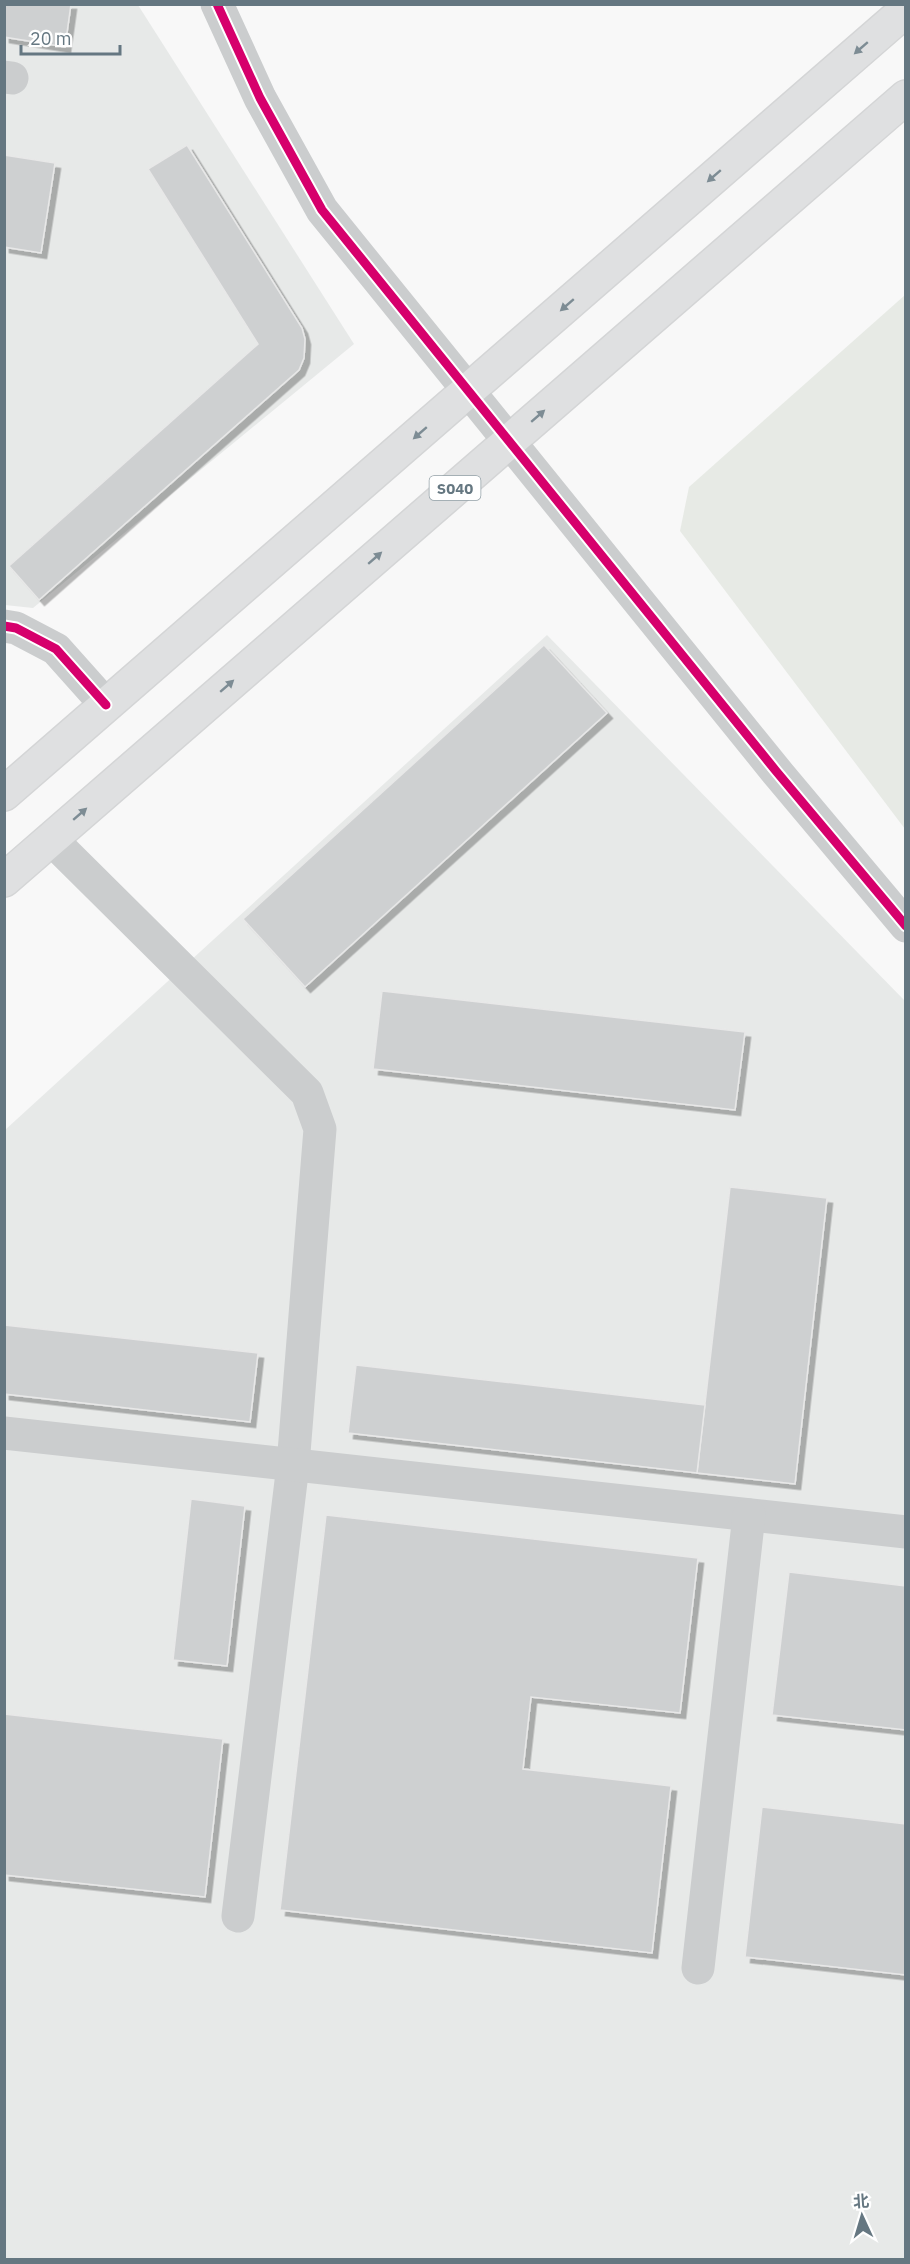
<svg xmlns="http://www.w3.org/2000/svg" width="910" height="2264" font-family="'IBM Plex Sans','Noto Sans SC',sans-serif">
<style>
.built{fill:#e7e9e8}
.green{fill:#e7eae5}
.building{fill:#ced0d1;stroke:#e8e8e8;stroke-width:1.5;filter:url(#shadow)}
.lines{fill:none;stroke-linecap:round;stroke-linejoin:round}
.major-casing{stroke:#d4d5d6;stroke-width:36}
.minor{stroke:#cbcdce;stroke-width:33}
.major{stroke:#dfe0e1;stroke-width:33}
.cycleway-casing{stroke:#fff;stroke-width:13}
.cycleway{stroke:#d6006c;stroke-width:9}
.oneway{fill:#7d8c94}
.labels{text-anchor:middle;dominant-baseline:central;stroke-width:6;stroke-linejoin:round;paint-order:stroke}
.shield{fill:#fff;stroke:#93a0a7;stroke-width:1.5}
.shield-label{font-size:15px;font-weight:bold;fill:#657781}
</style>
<defs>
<filter id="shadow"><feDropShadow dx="5.5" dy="5.5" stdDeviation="0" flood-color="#0004"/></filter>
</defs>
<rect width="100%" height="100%" fill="#f8f8f8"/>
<g class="built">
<path d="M5,5H138L354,344L33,608L5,605Z"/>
<path d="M547,635L905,1001V2259L5,2260V1130Z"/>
</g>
<path class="green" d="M905,295V829L680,531L689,487Z"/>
<g class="building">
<path d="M4,4H71L65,47L4,37Z"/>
<path d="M187,145L302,328L305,339L304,358L299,370L39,600L9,566L258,344L148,169Z"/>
<path d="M4,155L55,163L41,253L4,247Z"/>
<path d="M544,645L607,713L305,987L243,919Z"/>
<path d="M382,991L745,1032L735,1110L373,1069Z"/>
<path d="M730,1187L827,1198L795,1484L697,1473Z"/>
<path d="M4,1325L258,1353L250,1422L4,1394Z"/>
<path d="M356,1365L705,1405L697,1473L348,1433Z"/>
<path d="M191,1499L245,1506L227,1666L173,1660Z"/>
<path d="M326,1515L698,1558L680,1713L531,1697L523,1769L671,1786L652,1953L280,1910Z"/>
<path d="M789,1572L906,1586V1730L772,1715Z"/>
<path d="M4,1714L223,1739L205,1897L4,1875Z"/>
<path d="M762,1807L906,1824V1975L745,1957Z"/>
</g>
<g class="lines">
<g class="major-casing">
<g id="major">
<path d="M4,794L906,10"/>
<path d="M4,880L906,97"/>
</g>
</g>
<g class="minor">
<path d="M217,4L260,98L322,210L776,771L906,926"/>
<path d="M4,77L12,78"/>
<path d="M4,626L16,628L56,649L106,705"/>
<path d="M51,839L307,1093L320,1129L293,1465L238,1916"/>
<path d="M4,1433L906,1532"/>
<path d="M698,1968L749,1515"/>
</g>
<use href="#major" class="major"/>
<g class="cycleway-casing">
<g id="cycleway">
<path d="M217,4L260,98L322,210L776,771L906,926"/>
<path d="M4,626L16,628L56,649L106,705"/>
</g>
</g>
<use href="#cycleway" class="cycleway"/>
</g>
<defs><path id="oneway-solid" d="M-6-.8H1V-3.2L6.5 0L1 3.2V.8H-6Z" transform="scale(1.5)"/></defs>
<g class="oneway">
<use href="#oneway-solid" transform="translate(861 48) rotate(139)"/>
<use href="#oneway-solid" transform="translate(714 176) rotate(139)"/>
<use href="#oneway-solid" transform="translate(567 305) rotate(139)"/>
<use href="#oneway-solid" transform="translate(538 416) rotate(-41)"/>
<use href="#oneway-solid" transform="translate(420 433) rotate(139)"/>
<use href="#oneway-solid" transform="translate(375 558) rotate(-41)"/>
<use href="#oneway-solid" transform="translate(227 686) rotate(-41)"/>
<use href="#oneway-solid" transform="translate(80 814) rotate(-41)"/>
</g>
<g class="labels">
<rect class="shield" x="429.5" y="476" width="51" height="24" rx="4.5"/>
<g class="shield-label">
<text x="455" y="488">S040</text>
</g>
</g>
<rect width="910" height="2264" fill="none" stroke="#657781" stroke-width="12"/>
<g transform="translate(862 2216) rotate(356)" stroke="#ffffff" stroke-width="4.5" paint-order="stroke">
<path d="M0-4.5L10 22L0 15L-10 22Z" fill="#657781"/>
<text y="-9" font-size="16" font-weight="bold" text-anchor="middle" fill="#657781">北</text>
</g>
<path d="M21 45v9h99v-9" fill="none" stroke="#657781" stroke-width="3"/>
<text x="30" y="45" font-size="18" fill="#657781" stroke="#ffffff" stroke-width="4.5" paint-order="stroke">20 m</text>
</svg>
